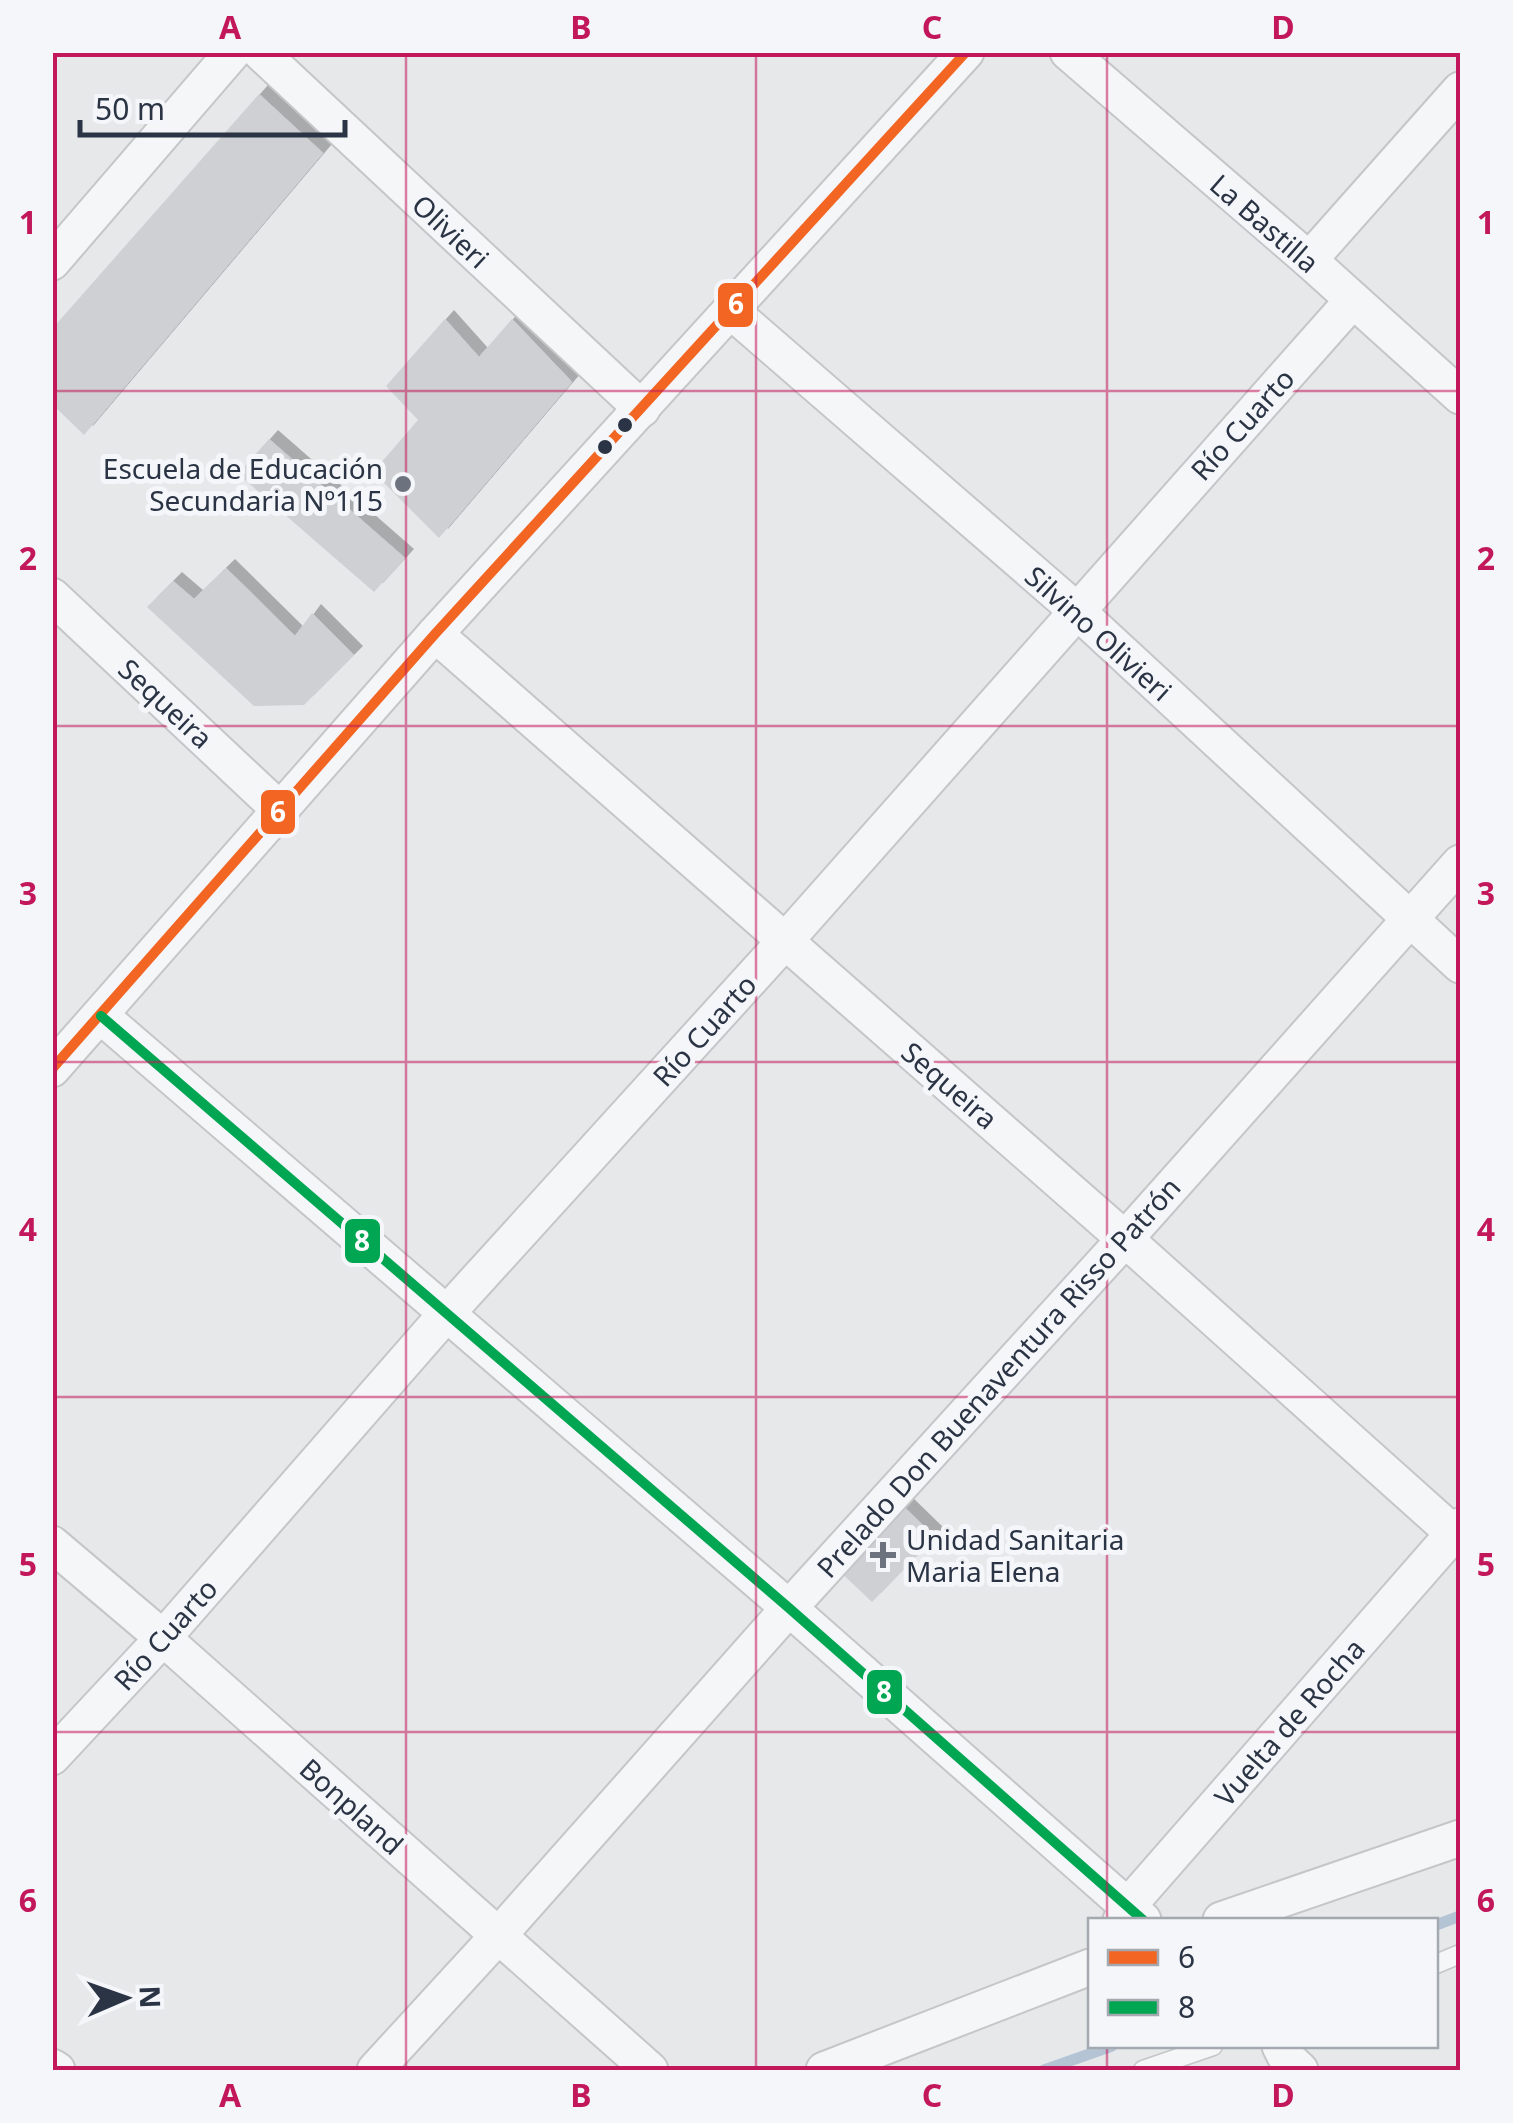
<svg xmlns="http://www.w3.org/2000/svg" width="1513" height="2123" font-family="'Noto Sans',sans-serif">
<style>
.lines{fill:none;stroke-linecap:round;stroke-linejoin:round}
.stream{stroke:#b4c4d5;stroke-width:11}
.building{fill:#ced0d3;filter:url(#shadow)}
.service-casing{stroke:#c4c6c8;stroke-width:21}
.minor-casing{stroke:#c4c6c8;stroke-width:39}
.service{stroke:#f5f6f7;stroke-width:18}
.minor{stroke:#f5f6f7;stroke-width:35}
.bus-1-casing{stroke:#f4f6f9;stroke-width:18}
.bus-2-casing{stroke:#f4f6f9;stroke-width:18}
.bus-1{stroke:#f26522;stroke-width:10}
.bus-2{stroke:#00a651;stroke-width:10}
.grid{fill:none;stroke:#c2185b;stroke-width:2.5;stroke-opacity:0.55}
.bus-dot{fill:#2b3445;stroke:#f4f6f9;stroke-width:4}
.poi-dot{fill:#6c737f;stroke:#f4f6f9;stroke-width:4}
.labels{text-anchor:middle;dominant-baseline:central;stroke-width:10;stroke-linejoin:round;paint-order:stroke}
.street-label{font-size:28px;fill:#2b3445;stroke:#f4f6f9}
.poi-label{font-size:28px;fill:#2b3445;stroke:#f4f6f9;text-anchor:end}
.line-badge{stroke:#f4f6f9;stroke-width:4}
.badge-label{font-size:28px;text-anchor:middle;font-weight:bold;fill:#fff}
.neatline{fill:none;stroke:#c2185b;stroke-width:4}
.grid-label{font-size:32px;text-anchor:middle;font-weight:bold;fill:#c2185b}
</style>
<defs>
<filter id="shadow"><feDropShadow dx="9" dy="-9" stdDeviation="0" flood-color="#0004"/></filter>
</defs>
<rect width="100%" height="100%" fill="#e6e8ea"/>
<g class="lines">
<g class="stream">
<path d="M1436,1925L1460,1916"/>
<path d="M1044,2070L1112,2046"/>
</g>
</g>
<g class="building">
<path d="M259,94L323,153L84,435L52,404V329Z"/>
<path d="M445,319L479,357L512,319L572,382L439,538L373,472L418,420L386,386Z"/>
<path d="M269,439L405,558L374,592L238,474Z"/>
<path d="M226,568L295,636L312,613L354,655L304,705L254,706L147,607L173,581L194,599Z"/>
<path d="M898,1501L935,1537L872,1602L836,1568Z"/>
</g>
<g class="lines">
<g class="service-casing">
<g id="service">
<path d="M1436,1964L1460,1954"/>
<path d="M1143,2070L1213,2046"/>
</g>
</g>
<g class="minor-casing">
<g id="minor">
<path d="M260,52L642,409"/>
<path d="M1068,52L1309,260L1460,396"/>
<path d="M1309,260L1460,90"/>
<path d="M52,262L233,52"/>
<path d="M730,310L1076,610L1460,965"/>
<path d="M52,596L279,809"/>
<path d="M435,634L1125,1239L1460,1539"/>
<path d="M101,1016L789,1608L1143,1920"/>
<path d="M52,1069L435,634L966,52"/>
<path d="M52,1544L163,1638L650,2070"/>
<path d="M52,1757L163,1638L447,1313L786,940L1353,300"/>
<path d="M1121,1920L1128,1906L1460,1526"/>
<path d="M1221,1920L1460,1838"/>
<path d="M1280,2046L1285,2056L1300,2070"/>
<path d="M52,2067L57,2070"/>
<path d="M375,2070L498,1936L789,1608L1125,1239L1460,863"/>
<path d="M824,2070L1090,1967"/>
</g>
</g>
<use href="#service" class="service"/>
<use href="#minor" class="minor"/>
<g class="bus-1-casing">
<path id="bus-1" d="M52,1069L435,634L966,52"/>
</g>
<g class="bus-2-casing">
<path id="bus-2" d="M101,1016L789,1608L1143,1920"/>
</g>
<use href="#bus-1" class="bus-1"/>
<use href="#bus-2" class="bus-2"/>
</g>
<path class="grid" d="M406,52V2070M756,52V2070M1107,52V1920M52,391H1460M52,726H1460M52,1062H1460M52,1397H1460M52,1732H1460M1107,2046V2070"/>
<g class="bus-dot">
<circle cx="625" cy="425" r="9"/>
<circle cx="605" cy="447" r="9"/>
</g>
<g class="poi-dot">
<circle cx="403" cy="484" r="10"/>
<path d="M878 1540h10v10h10v10h-10v10h-10v-10h-10v-10h10z"/>
</g>
<g class="labels">
<g class="street-label">
<text transform="translate(1265 223) rotate(41)">La Bastilla</text>
<text transform="translate(451 231) rotate(43)">Olivieri</text>
<text transform="translate(1242 424) rotate(-48)">Río Cuarto</text>
<text transform="translate(1099 633) rotate(42)">Silvino Olivieri</text>
<text transform="translate(166 703) rotate(43)">Sequeira</text>
<text transform="translate(704 1030) rotate(-48)">Río Cuarto</text>
<text transform="translate(950 1085) rotate(41)">Sequeira</text>
<text transform="translate(998 1377) rotate(-48)">Prelado Don Buenaventura Risso Patrón</text>
<text transform="translate(165 1634) rotate(-48)">Río Cuarto</text>
<text transform="translate(1289 1722) rotate(-49)">Vuelta de Rocha</text>
<text transform="translate(352 1806) rotate(42)">Bonpland</text>
</g>
<g class="poi-label">
<text x="383" y="468">Escuela de Educación<tspan x="383" dy="32">Secundaria Nº115</tspan></text>
<text x="906" y="1539" text-anchor="start">Unidad Sanitaria<tspan x="906" dy="32">Maria Elena</tspan></text>
</g>
</g>
<g class="line-badge">
<rect x="716" y="281" width="39" height="48" rx="10" fill="#f26522"/>
<rect x="259" y="788" width="38" height="48" rx="10" fill="#f26522"/>
<rect x="343" y="1217" width="39" height="48" rx="10" fill="#00a651"/>
<rect x="865" y="1668" width="39" height="48" rx="10" fill="#00a651"/>
</g>
<g class="badge-label">
<text x="736" y="314">6</text>
<text x="278" y="822">6</text>
<text x="362" y="1251">8</text>
<text x="884" y="1702">8</text>
</g>
<rect width="1513" height="2123" fill="none" stroke="#f4f6f9" stroke-width="110"/>
<rect x="1088" y="1918" width="350" height="130" fill="#f4f6f9" stroke="#a4a8b1" stroke-width="2.5"/>
<rect x="1108" y="1950" width="50" height="15" fill="#f26522" stroke="#a4a8b1" stroke-width="2.5"/>
<text x="1178" y="1968" font-size="30" fill="#2b3445">6</text>
<rect x="1108" y="2000" width="50" height="15" fill="#00a651" stroke="#a4a8b1" stroke-width="2.5"/>
<text x="1178" y="2018" font-size="30" fill="#2b3445">8</text>
<g transform="translate(125 1998) rotate(88)" stroke="#f4f6f9" stroke-width="8" paint-order="stroke">
<path d="M0-8L18 38L0 25L-18 38Z" fill="#2b3445"/>
<text y="-15" font-size="28" font-weight="bold" text-anchor="middle" fill="#2b3445">N</text>
</g>
<path d="M80 120v15h265v-15" fill="none" stroke="#2b3445" stroke-width="5"/>
<text x="95" y="120" font-size="30" fill="#2b3445" stroke="#f4f6f9" stroke-width="8" paint-order="stroke">50 m</text>
<rect x="55" y="55" width="1403" height="2013" class="neatline"/>
<g class="grid-label">
<text x="230" y="39">A</text>
<text x="581" y="39">B</text>
<text x="932" y="39">C</text>
<text x="1283" y="39">D</text>
<text x="28" y="234">1</text>
<text x="1486" y="234">1</text>
<text x="28" y="570">2</text>
<text x="1486" y="570">2</text>
<text x="28" y="905">3</text>
<text x="1486" y="905">3</text>
<text x="28" y="1241">4</text>
<text x="1486" y="1241">4</text>
<text x="28" y="1576">5</text>
<text x="1486" y="1576">5</text>
<text x="28" y="1912">6</text>
<text x="1486" y="1912">6</text>
<text x="230" y="2107">A</text>
<text x="581" y="2107">B</text>
<text x="932" y="2107">C</text>
<text x="1283" y="2107">D</text>
</g>
</svg>
